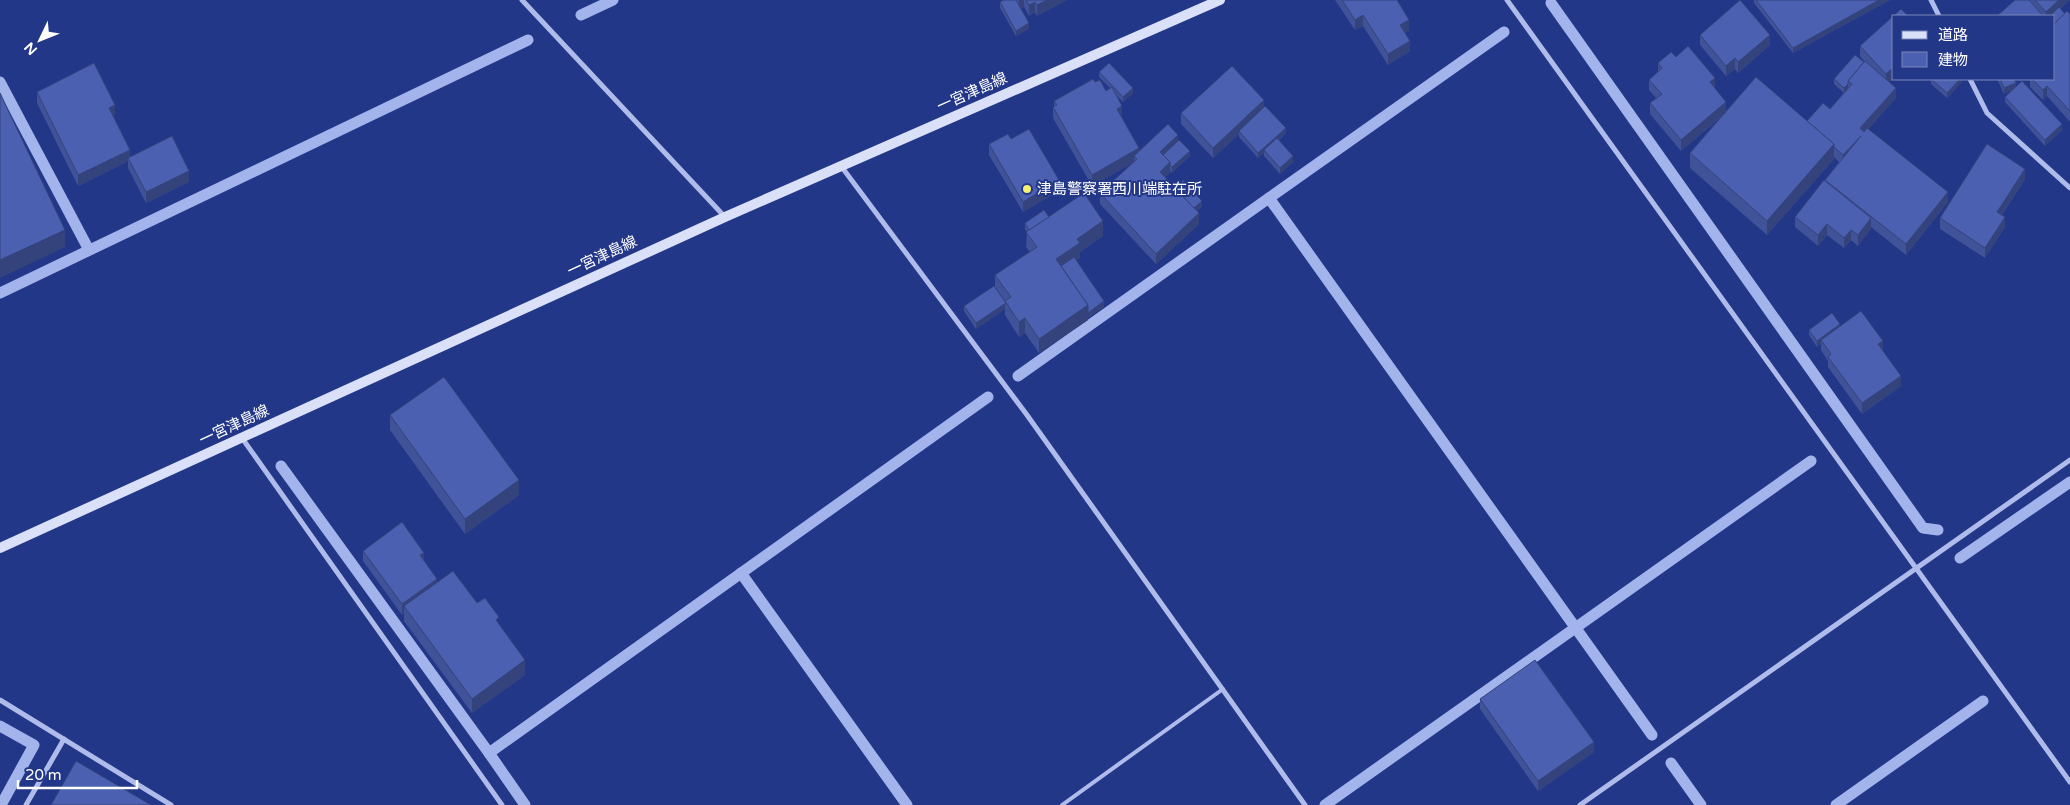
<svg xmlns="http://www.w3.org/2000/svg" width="2070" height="805" font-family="'Varela Round','Noto Sans JP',sans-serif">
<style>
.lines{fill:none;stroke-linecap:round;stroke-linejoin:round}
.stream{stroke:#a3b3eb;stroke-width:11}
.lane{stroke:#afbbea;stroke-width:4}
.street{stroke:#afbbea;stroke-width:5}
.secondary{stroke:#dae0f8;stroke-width:10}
.wall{fill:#405398}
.shaded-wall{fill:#34437c}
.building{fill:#4b60b1;stroke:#34437c}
.poi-dot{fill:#f5ef72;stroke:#233789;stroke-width:2}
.labels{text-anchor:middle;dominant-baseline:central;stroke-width:4;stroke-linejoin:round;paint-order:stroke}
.street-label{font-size:15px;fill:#fff;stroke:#233789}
.poi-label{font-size:15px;fill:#fff;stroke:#233789;text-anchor:start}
</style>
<rect width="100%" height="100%" fill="#233789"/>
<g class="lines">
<g class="stream">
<path d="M1551,3L1923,528L1938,530"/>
<path d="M581,15L613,0"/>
<path d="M0,82L89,250"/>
<path d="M1269,198L1504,32"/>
<path d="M0,293L528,40"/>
<path d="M1018,376L1269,198L1652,735"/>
<path d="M281,466L489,753L988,397"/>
<path d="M1960,558L2070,482"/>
<path d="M741,573L907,805"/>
<path d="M0,726L34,745L1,805"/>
<path d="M489,753L525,805"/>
<path d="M1671,763L1701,805"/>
<path d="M1325,805L1811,461"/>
<path d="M1836,805L1983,701"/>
</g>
<path class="lane" d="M1062,805L1223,689"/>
<g class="street">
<path d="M522,0L725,217"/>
<path d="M1507,0L2070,782"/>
<path d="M1931,0L1939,16"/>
<path d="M1970,79L1987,113L2070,188"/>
<path d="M841,166L1027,415L1305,805"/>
<path d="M242,438L502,805"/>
<path d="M0,700L171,805"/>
<path d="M26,805L64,739"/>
<path d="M1580,805L2070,460"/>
</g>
<path class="secondary" d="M0,548L725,217L1220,0"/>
</g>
<g class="wall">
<path d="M1004,0H1067L1037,16L1035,12L1029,16L1024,7L1020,9L1029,29L1016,36L1000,8V2Z"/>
<path d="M1335,0H1397L1409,30L1405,33L1410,51L1388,65L1363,26L1355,30Z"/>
<path d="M1754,0H1890L1793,53L1754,3Z"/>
<path d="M2015,0H2070L2060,9L2065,14H2070V122L2047,96L2043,100L2030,87V79H2054V16H1997Z"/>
<path d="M1894,16V77L1889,82L1896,98L1868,129L1948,202L1906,255L1871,227V229L1858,246L1851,240L1844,248L1827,235L1818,246L1795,227V217L1825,181V180L1839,162L1834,157V159L1767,235L1690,168V153L1721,117L1681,151L1650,114V103L1656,98L1649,90V80L1658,72V63L1676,57L1715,88L1726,111L1807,121L1830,109L1844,93L1834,84V79L1864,62H1865L1860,56V46Z"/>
<path d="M1700,35L1770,45L1738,73L1735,69L1726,76L1700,45Z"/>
<path d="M1099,72L1133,93L1123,102L1116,95L1122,116L1121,117L1139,151L1178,141L1190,156L1172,173L1170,171V173L1165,177L1175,188L1202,207L1197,211L1199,224L1156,264L1100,204V193L1134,162L1092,186L1053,118V107L1054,106V101L1095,82L1106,91L1110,88L1099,77Z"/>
<path d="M1931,79H1962V82L1947,98L1931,84Z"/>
<path d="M1997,79H2014L2016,86L2062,130L2045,146L2005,102V97L2012,90L2004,94Z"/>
<path d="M37,92L115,115L113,116L130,157L189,182L146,203L128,168V161L78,186L37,103Z"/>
<path d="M1264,107L1286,133L1279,140L1293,162L1280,174L1264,156V153L1258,158L1239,137V134L1213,158L1181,124V113Z"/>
<path d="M1011,139L1059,191L1023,212L989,155V144Z"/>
<path d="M2025,179L2002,215L2005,227L1985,258L1940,229V218Z"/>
<path d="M1049,217L1103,236L1080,252V258L1076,260L1104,307L1088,318V320L1039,353L1025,333L1019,337L1005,315V309L976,329L964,311V306L995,288V275L1030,252L1026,247L1027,232L1025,229V223Z"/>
<path d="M1840,326L1883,350L1901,386L1862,414L1828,367V361L1821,350V344L1817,347L1809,335V330Z"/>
<path d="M390,415L519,495L465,534L390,430Z"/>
<path d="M363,551L424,561L437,583L477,603L499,624L525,675L472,713L404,621V613L402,615L363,561Z"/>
<path d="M1480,699L1594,752L1538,791L1480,709Z"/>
</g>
<g class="shaded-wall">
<path d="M1019,0H1024V7L1019,10Z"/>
<path d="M1047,0H1067L1037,16V5Z"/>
<path d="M1879,0H1890L1793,53V48Z"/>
<path d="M2059,0H2070L2052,16H2046V12Z"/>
<path d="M1035,2V12L1029,16V5Z"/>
<path d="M1363,15V26L1355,30V20Z"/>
<path d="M1409,20V30L1400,36V25Z"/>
<path d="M1029,23V29L1016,36V31Z"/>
<path d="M1770,35V45L1738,73V62Z"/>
<path d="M1410,41V51L1388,65V54Z"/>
<path d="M1735,58V69L1726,76V66Z"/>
<path d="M1894,67V77L1886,85V74Z"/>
<path d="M1715,78V88L1710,93V82Z"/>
<path d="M1960,79H1962V82L1947,98V93Z"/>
<path d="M2016,83V88L2004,94V88Z"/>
<path d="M1848,84V90L1844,94V88Z"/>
<path d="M2047,86V96L2043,100V90Z"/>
<path d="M1133,88V93L1123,102V97Z"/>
<path d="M1896,88V98L1861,138L1843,165V155L1860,128Z"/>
<path d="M1264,100V110L1239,131V134L1213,158V148Z"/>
<path d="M1726,102V112L1681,151V140Z"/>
<path d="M115,105V115L109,118V108Z"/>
<path d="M1122,106V116L1117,119V109Z"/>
<path d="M2062,124V130L2045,146V140Z"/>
<path d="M1286,128V133L1265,152L1264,150V153L1258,158V153Z"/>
<path d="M1178,135V146L1164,159L1160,152Z"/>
<path d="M1834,144V159L1767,235V221Z"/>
<path d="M1139,148V158L1137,159L1134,156V162L1092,186V175Z"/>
<path d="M130,150V160L128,158V161L78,186V175Z"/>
<path d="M1190,151V156L1172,173V167Z"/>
<path d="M1293,156V162L1280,174V168Z"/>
<path d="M1170,162V173L1160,182V172Z"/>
<path d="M2025,169V179L1997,222V212Z"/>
<path d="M189,171V182L146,203V192Z"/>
<path d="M1059,180V191L1023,212V202Z"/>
<path d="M1948,192V202L1906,255V244Z"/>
<path d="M1202,201V207L1192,216V210Z"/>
<path d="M1199,213V224L1156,264V254Z"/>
<path d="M2005,217V227L1985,258V248Z"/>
<path d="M1871,218V229L1858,246V235Z"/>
<path d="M1103,221V236L1080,252V258L1060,271L1056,259L1077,239Z"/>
<path d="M1827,224V235L1818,246V235Z"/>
<path d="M65,230V247L0,278V260Z"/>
<path d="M1851,230V240L1844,248V238Z"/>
<path d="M1104,301V307L1088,318V313Z"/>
<path d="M1005,303V309L976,329V323Z"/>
<path d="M1088,305V320L1039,353V339Z"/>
<path d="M1025,318V333L1019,337V322Z"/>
<path d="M1840,324V330L1821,340V344L1817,347V341Z"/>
<path d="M1883,341V351L1878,344Z"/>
<path d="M1901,376V386L1862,414V403Z"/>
<path d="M519,480V495L465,534V519Z"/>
<path d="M424,553V563L420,555Z"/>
<path d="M437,579V590L404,606V613L402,615V604Z"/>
<path d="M525,660V675L472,713V699Z"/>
<path d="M1594,742V752L1538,791V781Z"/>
</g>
<g class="building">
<path d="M1004,0H1016L1029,23L1016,31L1000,2Z"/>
<path d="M1026,0H1047L1037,5L1035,2L1029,5Z"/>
<path d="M1342,0H1397L1409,20L1400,25L1410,41L1388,54L1363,15L1355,20Z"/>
<path d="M1740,0L1770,35L1738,62L1735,58L1726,66L1700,35Z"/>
<path d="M1756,0H1879L1793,48Z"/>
<path d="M2015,0H2029L2043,16H1997Z"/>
<path d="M2035,0H2059L2046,12Z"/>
<path d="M2059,7L2065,14L2054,24V16H2050Z"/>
<path d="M1901,9L1908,16H1894V67L1886,74L1860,46Z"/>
<path d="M2067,11L2070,14V111L2047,86L2043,90L2032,79H2054V24Z"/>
<path d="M1688,46L1715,78L1710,82L1726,102L1681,140L1650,103L1662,94L1649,80L1662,68L1658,63L1671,52L1676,57Z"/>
<path d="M1855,55L1864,62L1848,81V84L1844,88L1834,79Z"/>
<path d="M1865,61L1896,88L1860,128L1864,132L1867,128L1948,192L1906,244L1825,180L1861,136L1843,155L1834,147V144L1807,121L1823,103L1830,109L1852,84L1848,81Z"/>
<path d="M94,63L115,105L109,108L130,150L78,175L37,92Z"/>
<path d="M1109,63L1133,88L1123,97L1099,72Z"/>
<path d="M1232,66L1264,100L1213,148L1181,113Z"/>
<path d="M1756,77L1834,144L1767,221L1690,153Z"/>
<path d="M1093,79L1095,82L1100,80L1106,91L1112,87L1122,106L1117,109L1139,148L1092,175L1053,107L1057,105L1054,101Z"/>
<path d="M1931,79H1960L1947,93Z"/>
<path d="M2000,79H2014L2016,83L2004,88Z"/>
<path d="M2022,81L2062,124L2045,140L2005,97Z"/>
<path d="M0,93L65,230L0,260Z"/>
<path d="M1265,106L1286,128L1258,153L1239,131Z"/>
<path d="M1168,124L1178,135L1160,152L1170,162L1160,172L1199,213L1156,254L1100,193L1137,159L1134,156Z"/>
<path d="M1029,129L1059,180L1023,202L989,144L1008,134L1011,139Z"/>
<path d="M172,136L189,171L146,192L128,158Z"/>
<path d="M1277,138L1293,156L1280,168L1264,150Z"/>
<path d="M1179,140L1190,151L1172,167L1170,165V162L1163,155Z"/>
<path d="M1987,144L2025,169L1997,212L2005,217L1985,248L1940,218Z"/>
<path d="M1183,180L1202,201L1194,208L1175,188Z"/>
<path d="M1824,180L1871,218L1858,235L1851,230L1844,238L1827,224L1818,235L1795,217Z"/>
<path d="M1084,193L1103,221L1077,239L1080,243L1056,259L1088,305L1039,339L1025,318L1019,322L1005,301L1011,297L995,275L1037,247L1026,232Z"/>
<path d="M1044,210L1049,217L1029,230L1025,223Z"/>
<path d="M1074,257L1104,301L1088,313V305L1061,266Z"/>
<path d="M994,286L1006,303L976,323L964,306Z"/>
<path d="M1861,311L1883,341L1878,344L1901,376L1862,403L1828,357L1831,354L1821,340Z"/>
<path d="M1832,313L1840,324L1817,341L1809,330Z"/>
<path d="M444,377L519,480L465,519L390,415Z"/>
<path d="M402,522L424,553L420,555L437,579L402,604L363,551Z"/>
<path d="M453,571L477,603L485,598L499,617L496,620L525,660L472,699L404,606Z"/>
<path d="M1535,660L1594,742L1538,781L1480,699Z"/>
<path d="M76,761L151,805H51Z"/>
</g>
<circle class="poi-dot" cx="1027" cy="189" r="5"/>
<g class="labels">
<g class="street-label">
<text transform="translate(972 92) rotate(-24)">一宮津島線</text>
<text transform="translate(602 256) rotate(-25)">一宮津島線</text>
<text transform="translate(234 425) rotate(-25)">一宮津島線</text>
</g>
<g class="poi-label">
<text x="1037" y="189">津島警察署西川端駐在所</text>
</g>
</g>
<rect x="1892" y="15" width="162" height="65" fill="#233789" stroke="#7b87b8"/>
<rect x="1902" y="31" width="25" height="8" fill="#dae0f8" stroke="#7b87b8"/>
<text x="1938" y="40" font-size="15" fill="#ffffff">道路</text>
<rect x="1902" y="52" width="25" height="15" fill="#4b60b1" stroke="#7b87b8"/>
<text x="1938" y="65" font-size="15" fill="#ffffff">建物</text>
<g transform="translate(40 40) rotate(227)" stroke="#233789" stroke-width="4" paint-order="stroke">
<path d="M0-4L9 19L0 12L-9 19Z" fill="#ffffff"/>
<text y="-8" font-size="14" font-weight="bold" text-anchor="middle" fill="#ffffff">N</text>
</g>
<path d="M18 780v8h119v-8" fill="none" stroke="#ffffff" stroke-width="2.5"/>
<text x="25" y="780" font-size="15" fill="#ffffff" stroke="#233789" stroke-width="4" paint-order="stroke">20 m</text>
</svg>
